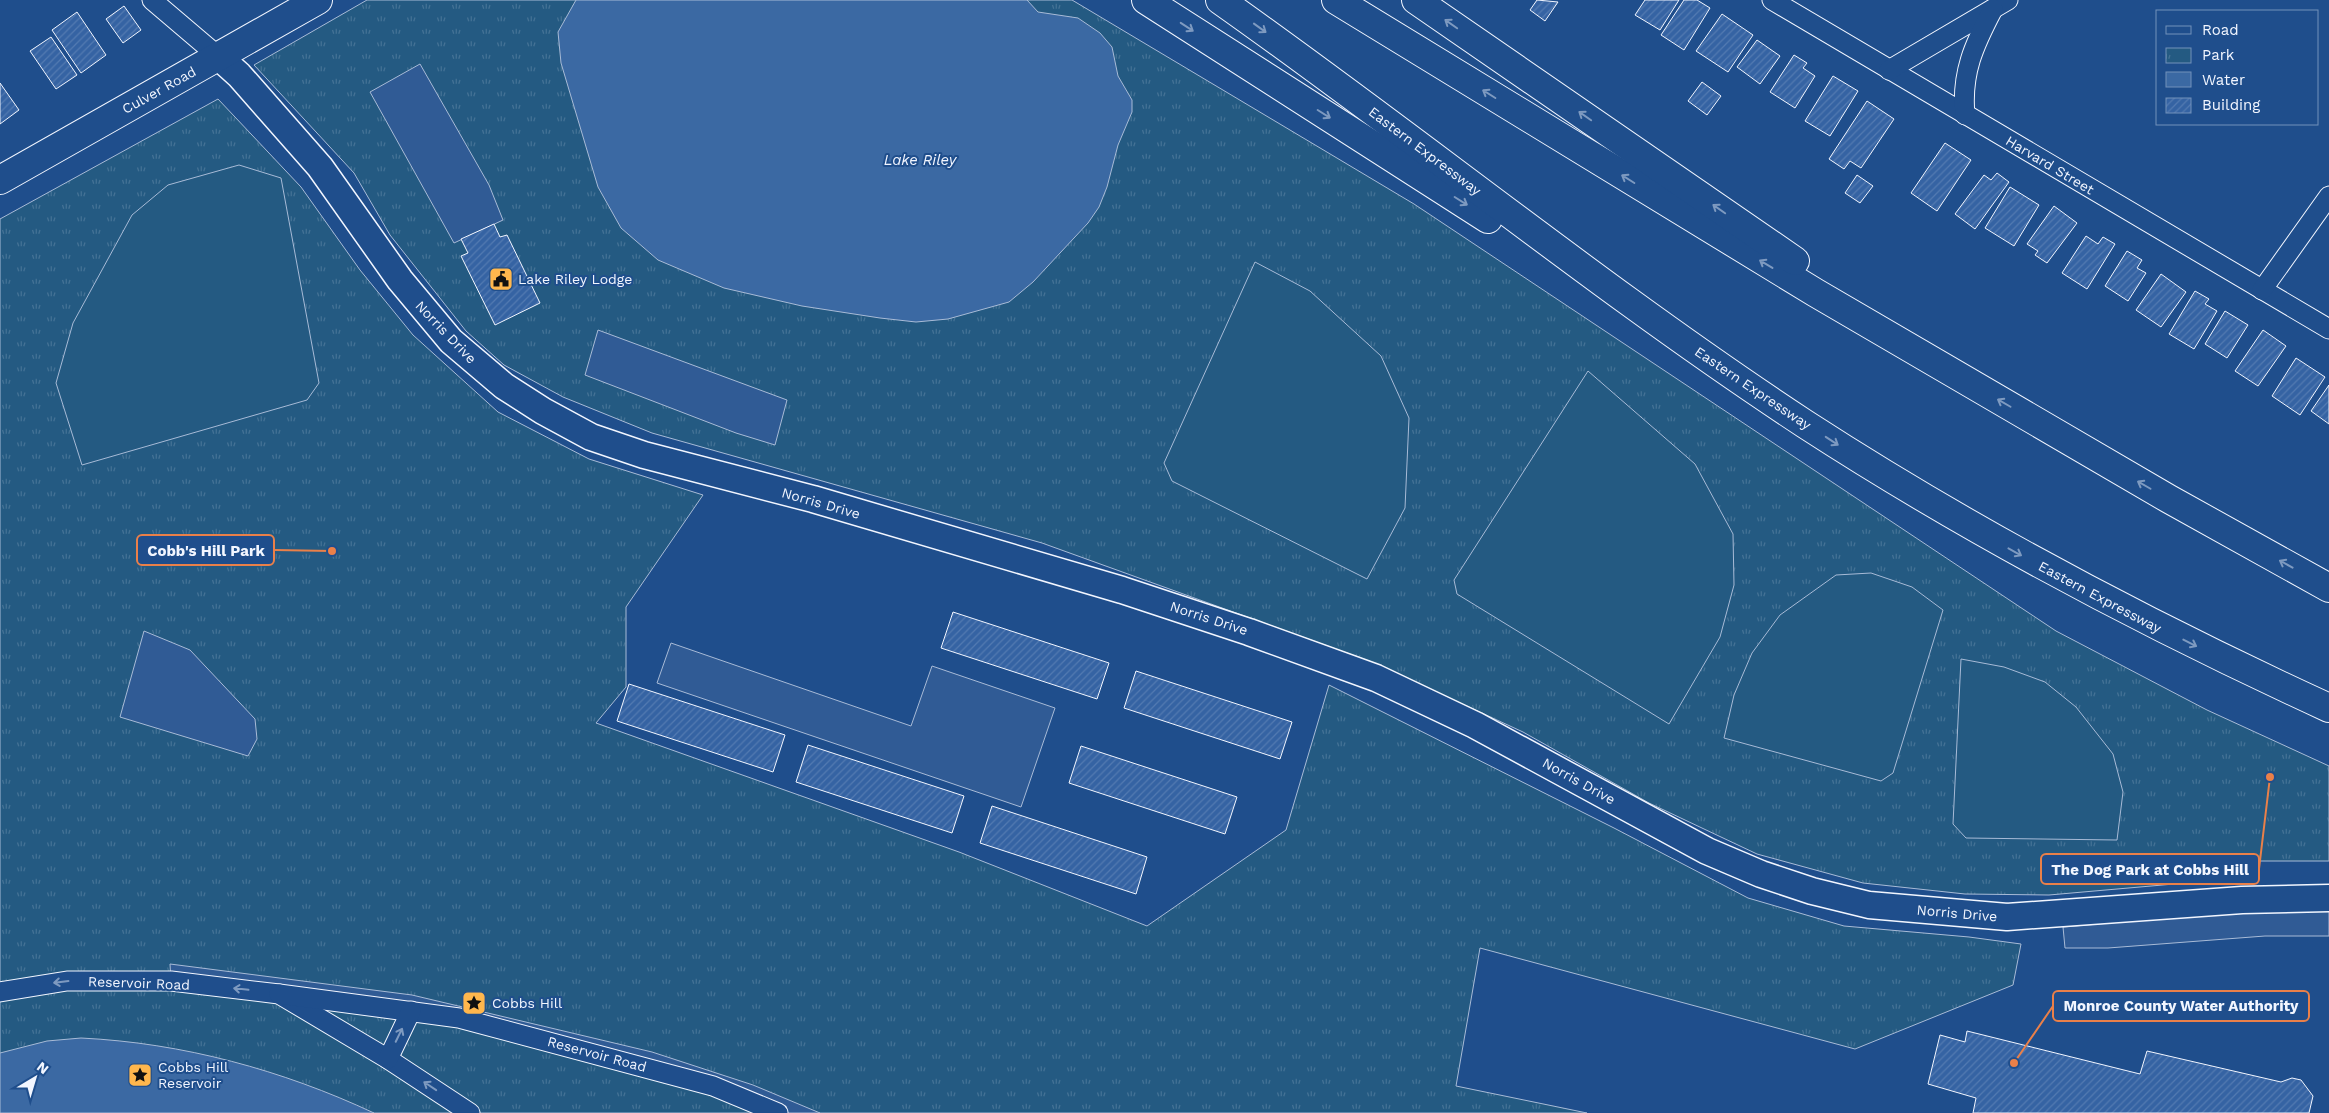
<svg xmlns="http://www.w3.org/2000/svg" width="2329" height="1113" font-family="'Work Sans',sans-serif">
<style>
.park{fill:url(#park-tufts);stroke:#a8bbd7}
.pitch{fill:#245a82;stroke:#a8bbd7}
.parking{fill:#305b95;stroke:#a8bbd7}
.water{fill:#3b69a3;stroke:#a8bbd7}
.building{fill:url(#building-hatch);stroke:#f2f6ff}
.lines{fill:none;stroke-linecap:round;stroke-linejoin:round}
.street-casing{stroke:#f2f6ff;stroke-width:21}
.secondary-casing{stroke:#f2f6ff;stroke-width:29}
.primary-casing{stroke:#f2f6ff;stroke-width:30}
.highway-casing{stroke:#f2f6ff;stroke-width:30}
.street{stroke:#1f4e8c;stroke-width:19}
.secondary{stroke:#1f4e8c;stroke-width:26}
.primary{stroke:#1f4e8c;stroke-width:28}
.highway{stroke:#1f4e8c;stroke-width:28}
.oneway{stroke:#7e9ac0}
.labels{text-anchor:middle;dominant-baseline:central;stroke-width:4;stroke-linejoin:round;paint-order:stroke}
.street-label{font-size:14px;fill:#f2f6ff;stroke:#1f4e8c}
.poi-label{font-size:14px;fill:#f2f6ff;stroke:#1f4e8c;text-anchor:start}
.water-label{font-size:15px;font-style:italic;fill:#f2f6ff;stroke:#1f4e8c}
.leader{fill:none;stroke:#ea8049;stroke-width:2}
.callout-dot{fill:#ea8049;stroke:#1f4e8c;stroke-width:2}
.callout{fill:#1f4e8c;stroke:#ea8049;stroke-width:2}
.callout-label{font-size:15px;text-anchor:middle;font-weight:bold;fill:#f2f6ff}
</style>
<defs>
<pattern id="park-tufts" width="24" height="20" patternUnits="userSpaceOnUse" patternTransform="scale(1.25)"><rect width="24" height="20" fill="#245a82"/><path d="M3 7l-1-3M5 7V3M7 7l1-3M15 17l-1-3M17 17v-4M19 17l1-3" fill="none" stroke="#447295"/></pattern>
<pattern id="building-hatch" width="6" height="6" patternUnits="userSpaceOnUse" patternTransform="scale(1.25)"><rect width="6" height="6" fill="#3563a3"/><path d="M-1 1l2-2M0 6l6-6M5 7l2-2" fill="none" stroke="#537ab1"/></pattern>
</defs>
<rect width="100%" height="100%" fill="#1f4e8c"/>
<g class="park">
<path d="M367,0H1072L1414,204L2056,631L2207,710L2329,766V861H2208V881L2049,895L1965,894L1863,883L1757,854L1649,803L1523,732L1369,661L1042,543L652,433L563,397L504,365L466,331L390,235L354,173L254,65Z"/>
<path d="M218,99L301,187L360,270L413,335L498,412L589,459L703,495L626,607V687L596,723L959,852L1147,926L1286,830L1329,685L1614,828L1748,898L1844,926L1969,937L2021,944L2013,985L1855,1049L1480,948L1456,1086L1587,1113H0V219Z"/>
</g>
<g class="pitch">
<path d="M239,165L281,178L319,383L307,400L82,465L56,383L73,323L132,215L168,185Z"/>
<path d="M1255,262L1310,291L1381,356L1409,418L1405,508L1367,579L1172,481L1164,463Z"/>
<path d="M1588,371L1695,464L1733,534L1734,585L1720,637L1669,724L1457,594L1454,580Z"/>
<path d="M1871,573L1912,587L1943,610L1893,773L1881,781L1724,738L1734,695L1752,653L1780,615L1836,575Z"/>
<path d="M1961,659L2004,667L2045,682L2076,707L2113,754L2123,792L2117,840L1966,838L1953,824Z"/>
</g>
<g class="parking">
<path d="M420,64L489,185L503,220L454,243L370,92Z"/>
<path d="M598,330L787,400L775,445L736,433L585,375Z"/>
<path d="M144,631L190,650L255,719L257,739L248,756L120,717Z"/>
<path d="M671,643L911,726L932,666L1055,708L1021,807L657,683Z"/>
<path d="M2329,909V936H2265L2108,948H2065L2063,927L2216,914Z"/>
<path d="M170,964L412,995L652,1052L753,1085L820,1113H778L555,1043L171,981Z"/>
</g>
<g class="water">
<path d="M576,0H1027L1038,12L1078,18L1100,33L1112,47L1118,76L1132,100V112L1118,145L1107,187L1099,207L1088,223L1033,282L1009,302L948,319L916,322L880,318L802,306L724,288L658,260L621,228L598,187L561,63L558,32Z"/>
<path d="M81,1038C183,1043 282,1070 374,1113H0V1053L47,1041Z"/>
</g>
<g class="building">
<path d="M1537,0L1558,2L1545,21L1530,10Z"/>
<path d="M1645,0H1679L1660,30L1635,15Z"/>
<path d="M1684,0H1697L1710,8L1684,50L1661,35Z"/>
<path d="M124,6L141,30L123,43L106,19Z"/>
<path d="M77,12L106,55L81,73L52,30Z"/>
<path d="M1722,14L1753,35L1728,72L1696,51Z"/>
<path d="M51,37L77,75L56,89L30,51Z"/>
<path d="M1757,40L1780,56L1760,84L1737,67Z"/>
<path d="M1794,55L1807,63L1803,68L1815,76L1795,108L1770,92Z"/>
<path d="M1833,76L1858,91L1830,136L1805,121Z"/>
<path d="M1702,82L1721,96L1707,115L1688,101Z"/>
<path d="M0,83L19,110L0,124Z"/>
<path d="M1867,101L1894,119L1861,168L1850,161L1844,169L1829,159Z"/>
<path d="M1945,143L1971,160L1937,211L1911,193Z"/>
<path d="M1997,173L2009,182L1975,229L1955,214L1984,175L1991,180Z"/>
<path d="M1857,175L1873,186L1860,203L1845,193Z"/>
<path d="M2010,187L2039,205L2014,246L1985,228Z"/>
<path d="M2054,206L2077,223L2047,263L2035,255L2038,251L2027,244Z"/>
<path d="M494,224L500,237L507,235L540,303L495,325L461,256L468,253L461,239Z"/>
<path d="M2086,236L2098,244L2103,237L2115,244L2087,289L2062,273Z"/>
<path d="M2127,251L2142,260L2137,268L2146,273L2128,301L2105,286Z"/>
<path d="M2161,274L2186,292L2161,327L2136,310Z"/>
<path d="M2195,291L2209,299L2205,304L2217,311L2194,349L2169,334Z"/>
<path d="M2225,311L2248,325L2227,358L2205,344Z"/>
<path d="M2263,330L2286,346L2258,386L2235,371Z"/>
<path d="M2296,358L2325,377L2300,415L2272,396Z"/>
<path d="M2329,385V424L2311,411Z"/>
<path d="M953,612L1109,663L1097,699L941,648Z"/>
<path d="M1136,671L1292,722L1280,759L1124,708Z"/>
<path d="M629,684L785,735L773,772L617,721Z"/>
<path d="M808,745L964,796L952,833L796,782Z"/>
<path d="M1081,746L1237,797L1225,834L1069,783Z"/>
<path d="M992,806L1147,857L1136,894L980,843Z"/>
<path d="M1967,1031L2140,1074L2147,1051L2281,1082L2292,1078L2301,1080L2313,1096L2309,1113H1973L1976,1098L1928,1084L1940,1035L1965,1042Z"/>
</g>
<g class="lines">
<g class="street-casing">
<g id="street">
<path d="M152,0L219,57"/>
<path d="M1772,0L2329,329"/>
<path d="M1889,70L2008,0"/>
<path d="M1965,115C1961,73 1974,45 1993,9"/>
<path d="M2262,290L2329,196"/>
<path d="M0,992L67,981H171L279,994L388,1059L470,1113"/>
<path d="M279,994L459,1018L713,1086L778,1113"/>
<path d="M388,1059L411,1011"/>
</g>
</g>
<g class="secondary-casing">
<path id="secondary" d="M219,57L239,75L320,167L400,280L451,341L504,386L543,411L591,437L644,455L813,499L1122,590L1249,632L1376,678L1475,725L1707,851L1761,874L1812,891L1869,905L2007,917L2242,900L2329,898"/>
</g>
<g class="primary-casing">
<path id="primary" d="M0,180L318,0"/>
</g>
<g class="highway-casing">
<g id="highway">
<path d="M1146,0L1488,219"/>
<path d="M1220,0C1417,139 1604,292 1805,424C1973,533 2148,625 2329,708"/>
<path d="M1336,0L1816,293L2169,499L2329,588"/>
<path d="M1416,0L1795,261"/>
</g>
</g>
<use href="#street" class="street"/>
<use href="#secondary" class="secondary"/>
<use href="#primary" class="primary"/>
<use href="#highway" class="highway"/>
</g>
<defs><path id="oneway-shaft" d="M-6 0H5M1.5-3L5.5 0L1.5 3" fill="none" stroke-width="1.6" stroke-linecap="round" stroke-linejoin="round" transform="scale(1.25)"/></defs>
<g class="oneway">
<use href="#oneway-shaft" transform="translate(1451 24) rotate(-145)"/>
<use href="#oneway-shaft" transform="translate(1187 27) rotate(33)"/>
<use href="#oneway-shaft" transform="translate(1260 28) rotate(36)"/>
<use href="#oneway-shaft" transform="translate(1489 94) rotate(-148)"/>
<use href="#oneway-shaft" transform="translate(1324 114) rotate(32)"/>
<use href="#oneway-shaft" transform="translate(1585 116) rotate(-145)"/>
<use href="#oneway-shaft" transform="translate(1628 179) rotate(-148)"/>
<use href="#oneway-shaft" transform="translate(1461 201) rotate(32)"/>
<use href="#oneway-shaft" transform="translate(1719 209) rotate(-145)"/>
<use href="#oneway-shaft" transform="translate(1766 264) rotate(-149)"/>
<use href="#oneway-shaft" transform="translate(2004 403) rotate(-150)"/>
<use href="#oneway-shaft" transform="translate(1832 441) rotate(33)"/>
<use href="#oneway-shaft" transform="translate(2144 485) rotate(-150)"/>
<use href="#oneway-shaft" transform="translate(2015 552) rotate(29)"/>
<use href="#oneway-shaft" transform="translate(2286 564) rotate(-151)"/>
<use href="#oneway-shaft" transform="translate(2190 643) rotate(27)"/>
<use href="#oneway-shaft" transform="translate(61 982) rotate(173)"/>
<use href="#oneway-shaft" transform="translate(241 989) rotate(-174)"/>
<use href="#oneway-shaft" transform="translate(399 1035) rotate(-64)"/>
<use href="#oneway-shaft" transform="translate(430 1086) rotate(-146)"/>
</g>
<defs>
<g id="civic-square" transform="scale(1.25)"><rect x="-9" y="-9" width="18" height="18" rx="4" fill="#ffb74d" stroke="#1f4e8c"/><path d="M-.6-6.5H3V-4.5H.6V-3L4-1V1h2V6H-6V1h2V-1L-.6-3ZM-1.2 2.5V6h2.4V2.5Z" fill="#111"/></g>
<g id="sight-square" transform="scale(1.25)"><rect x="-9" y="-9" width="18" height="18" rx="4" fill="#ffb74d" stroke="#1f4e8c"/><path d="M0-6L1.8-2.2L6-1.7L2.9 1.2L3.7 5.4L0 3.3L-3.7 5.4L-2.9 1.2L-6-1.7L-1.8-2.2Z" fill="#111"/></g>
</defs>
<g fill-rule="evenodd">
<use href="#civic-square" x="501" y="279"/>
<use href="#sight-square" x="474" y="1003"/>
<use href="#sight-square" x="140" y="1075"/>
</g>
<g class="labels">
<g class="street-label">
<text transform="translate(159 90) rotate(-29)">Culver Road</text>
<text transform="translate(1425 151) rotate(37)">Eastern Expressway</text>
<text transform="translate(2050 165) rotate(31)">Harvard Street</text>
<text transform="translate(446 332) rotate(46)">Norris Drive</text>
<text transform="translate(1753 388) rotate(34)">Eastern Expressway</text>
<text transform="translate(821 503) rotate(16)">Norris Drive</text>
<text transform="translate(2100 597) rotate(28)">Eastern Expressway</text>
<text transform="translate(1209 618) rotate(18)">Norris Drive</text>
<text transform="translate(1579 781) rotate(29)">Norris Drive</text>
<text transform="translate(1957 913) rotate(5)">Norris Drive</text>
<text transform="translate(139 983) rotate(2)">Reservoir Road</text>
<text transform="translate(597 1054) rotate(15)">Reservoir Road</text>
</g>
<g class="poi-label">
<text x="518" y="279">Lake Riley Lodge</text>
<text x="492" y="1003">Cobbs Hill</text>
<text x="158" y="1067">Cobbs Hill<tspan x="158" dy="16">Reservoir</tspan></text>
</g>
<g class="water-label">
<text x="920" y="160">Lake Riley</text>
</g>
</g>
<path class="leader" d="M332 551L274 550M2270 777L2259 869M2014 1063L2053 1006"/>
<g class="callout-dot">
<circle cx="332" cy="551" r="5"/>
<circle cx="2270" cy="777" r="5"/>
<circle cx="2014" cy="1063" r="5"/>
</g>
<g class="callout">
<rect x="137" y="535" width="137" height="30" rx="5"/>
<rect x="2041" y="854" width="218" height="30" rx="5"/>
<rect x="2053" y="991" width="256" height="30" rx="5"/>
</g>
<g class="callout-label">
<text x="206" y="556">Cobb's Hill Park</text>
<text x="2150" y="875">The Dog Park at Cobbs Hill</text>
<text x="2181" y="1011">Monroe County Water Authority</text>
</g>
<rect x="2156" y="10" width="162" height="115" fill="#1f4e8c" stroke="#7391ba"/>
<rect x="2166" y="26" width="25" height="8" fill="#1f4e8c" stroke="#7391ba"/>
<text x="2202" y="35" font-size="15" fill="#f2f6ff">Road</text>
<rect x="2166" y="48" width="25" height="15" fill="url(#park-tufts)" stroke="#7391ba"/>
<text x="2202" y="60" font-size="15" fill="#f2f6ff">Park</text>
<rect x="2166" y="72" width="25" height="15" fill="#3b69a3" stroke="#7391ba"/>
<text x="2202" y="85" font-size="15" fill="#f2f6ff">Water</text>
<rect x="2166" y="98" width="25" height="15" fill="url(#building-hatch)" stroke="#7391ba"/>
<text x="2202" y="110" font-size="15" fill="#f2f6ff">Building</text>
<g transform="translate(35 1078) rotate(38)" stroke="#1f4e8c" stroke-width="4" paint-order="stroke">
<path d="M0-4L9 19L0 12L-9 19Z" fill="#f2f6ff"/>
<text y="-8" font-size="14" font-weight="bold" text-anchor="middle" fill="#f2f6ff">N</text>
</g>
</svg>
